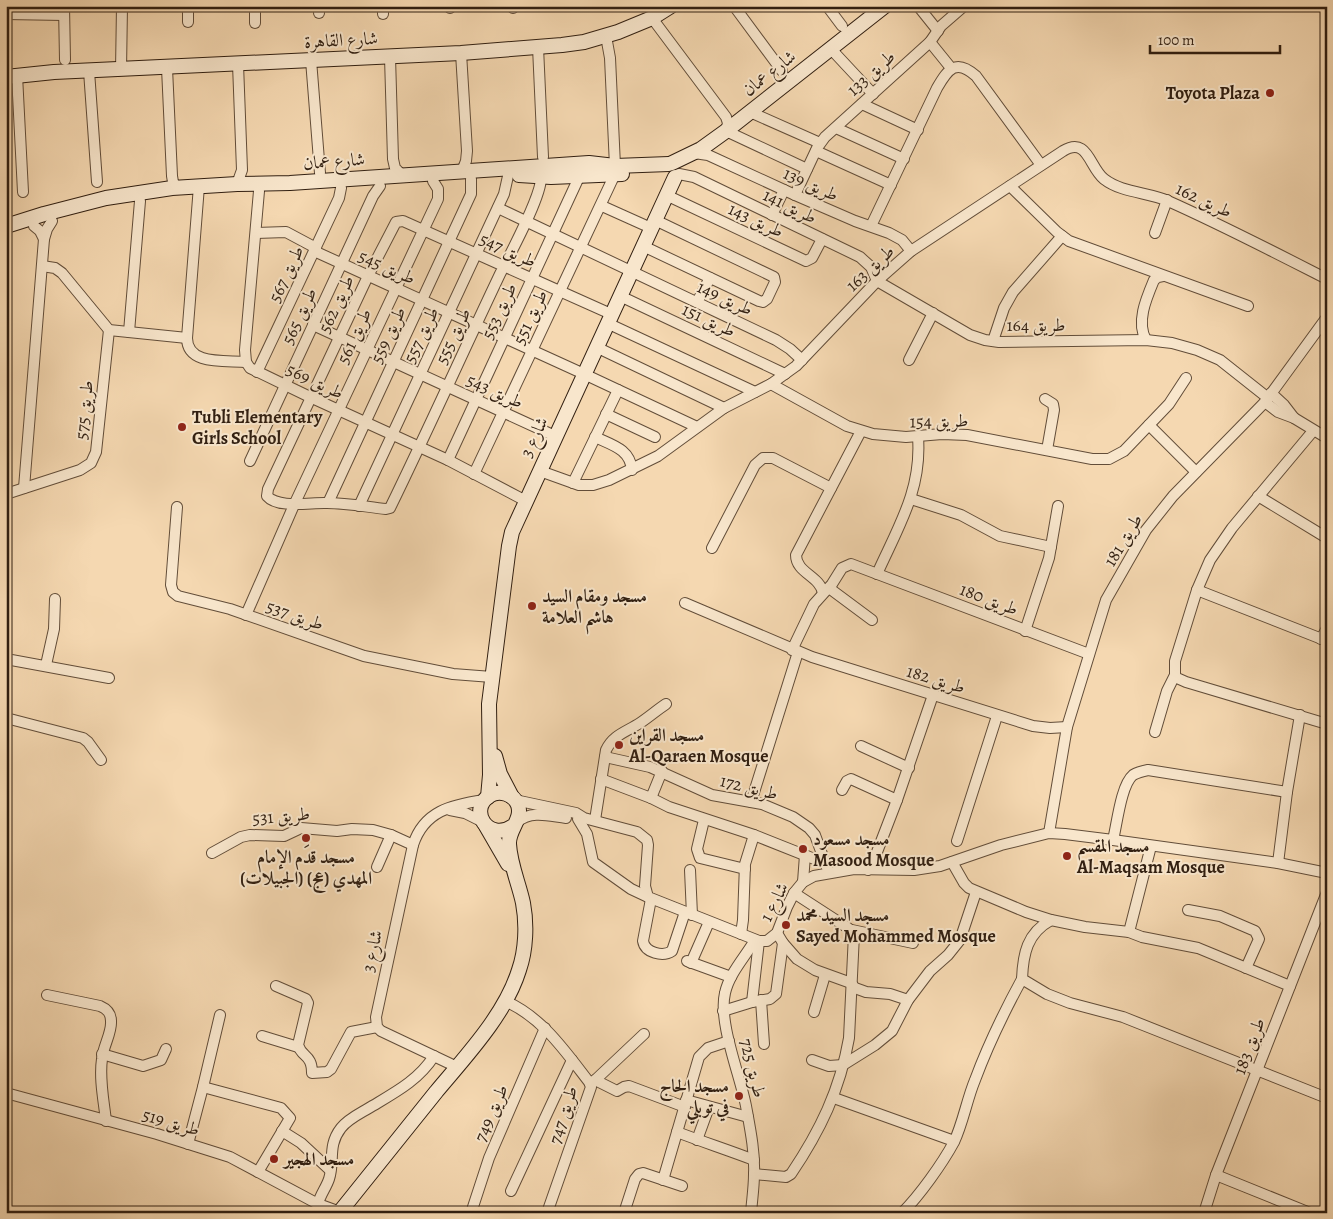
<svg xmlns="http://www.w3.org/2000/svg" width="1333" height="1219" font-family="Alegreya,Amiri,serif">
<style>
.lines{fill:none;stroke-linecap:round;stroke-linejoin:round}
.street-casing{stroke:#624d39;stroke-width:12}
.secondary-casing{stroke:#311f11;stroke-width:16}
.street{stroke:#f8e6cc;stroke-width:10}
.secondary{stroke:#f8e6cc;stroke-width:14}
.poi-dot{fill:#8f2418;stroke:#f8e6cc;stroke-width:2}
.labels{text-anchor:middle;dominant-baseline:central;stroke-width:4;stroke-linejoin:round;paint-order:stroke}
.street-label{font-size:18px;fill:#311f11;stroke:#f8e6cc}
.poi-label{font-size:18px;font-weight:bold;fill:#311f11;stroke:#f8e6cc;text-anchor:start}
</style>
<rect width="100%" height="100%" fill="#f5d8b1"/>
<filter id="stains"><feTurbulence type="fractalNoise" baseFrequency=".004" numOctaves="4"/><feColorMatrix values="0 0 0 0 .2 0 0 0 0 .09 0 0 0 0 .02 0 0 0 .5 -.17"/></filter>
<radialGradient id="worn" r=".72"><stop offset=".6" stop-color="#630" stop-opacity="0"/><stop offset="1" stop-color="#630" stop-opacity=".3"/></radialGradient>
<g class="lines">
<g class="street-casing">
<g id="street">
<path d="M64,6L65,60"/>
<path d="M319,6V13"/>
<path d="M383,6V14"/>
<path d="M450,6V8"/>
<path d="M513,6V8"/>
<path d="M734,6L782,71"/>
<path d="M827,6L842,26"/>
<path d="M918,6L938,31"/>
<path d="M6,14L64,15"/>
<path d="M652,18L726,117L728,123L726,131L807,169"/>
<path d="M188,22V6"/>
<path d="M255,23V6"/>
<path d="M606,36L610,58L615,166"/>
<path d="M930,42L951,68"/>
<path d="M538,47L543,157"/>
<path d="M831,49L873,94"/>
<path d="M461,53L467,151L466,161L462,171"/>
<path d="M390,57L393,159L395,168L401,174"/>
<path d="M311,60L320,173"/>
<path d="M167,68L172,176L173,182L177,187"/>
<path d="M121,70L122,6"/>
<path d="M89,71L97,182"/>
<path d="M17,75L23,192"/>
<path d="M862,104L918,130"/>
<path d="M750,112L820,143"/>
<path d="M836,128L904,159"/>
<path d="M816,151L891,185"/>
<path d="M694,153L708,155L795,195L855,221L889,233L902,240L911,251"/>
<path d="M679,174L694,177L860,257L871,267L877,281L970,335L985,340L999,342L1146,340L1172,343L1197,350L1220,360L1268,398"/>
<path d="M541,176C543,194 510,254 500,274C463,352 428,430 390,508L386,509C367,507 347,503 327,503C312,502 278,509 267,496L268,489L368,276L396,222L403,221L611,314"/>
<path d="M237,184L242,170L238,64"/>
<path d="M199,186L187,338C187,366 226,360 246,362"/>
<path d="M1010,186L1057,232L1069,241L1248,306"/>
<path d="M259,191L245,350L246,362L250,368L310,397L448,460L526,501"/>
<path d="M666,195L806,261L812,258L822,239"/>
<path d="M795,195L817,148L825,137L930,42L941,26L964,6"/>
<path d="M602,206L651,228"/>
<path d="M498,208L776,340L790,349L802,360"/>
<path d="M772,215L784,190"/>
<path d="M34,226L40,231L44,239"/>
<path d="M871,226L937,88C948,69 956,58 976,76L1041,165"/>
<path d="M256,233L286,232L316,248"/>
<path d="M1155,233L1167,200"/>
<path d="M643,246L759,301L763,302L767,299L775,282L774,277L655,220"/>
<path d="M314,251L584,374L697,427"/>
<path d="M42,266L55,268L62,273L109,330L187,338"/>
<path d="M620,296L785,374"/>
<path d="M697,302L710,278"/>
<path d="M607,323L755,392"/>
<path d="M313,325L555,436"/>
<path d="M129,332L140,201"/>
<path d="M1146,340C1136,322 1146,299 1154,280L1158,277L1163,276"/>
<path d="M993,341L1004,308L1013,292L1062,236"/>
<path d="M596,347L724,408"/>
<path d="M909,360L933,313"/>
<path d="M257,372L339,198L341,188"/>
<path d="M771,384L847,426L873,434L906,437L942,434L967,435L1092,459H1109L1124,451L1169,404L1186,378"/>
<path d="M1271,393L1284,405L1294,418"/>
<path d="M1045,399L1053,404L1054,410L1047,450"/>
<path d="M1265,402L1278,412L1294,418L1327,438"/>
<path d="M606,414L655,437"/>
<path d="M1149,425L1196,472"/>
<path d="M1313,431L1232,528L1210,560L1197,590L1175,661V675L1177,678L1186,682L1327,724"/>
<path d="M595,437C612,445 630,449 632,470"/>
<path d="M448,460L580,175"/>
<path d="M250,461L373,196L380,186"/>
<path d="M540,471L579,485H593L609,480L658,456L724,408L771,384L796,366L877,281L911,251L1063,151C1088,136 1089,167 1104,179C1122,193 1148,192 1168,201C1222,225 1274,252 1327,279"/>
<path d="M474,474L615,174"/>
<path d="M573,483L618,390"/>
<path d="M24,488L44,239L47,229L52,221"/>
<path d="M6,494L80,470L91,463L96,452L109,330"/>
<path d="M1258,496L1327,538"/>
<path d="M911,499L961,515L1000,536L1051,547"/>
<path d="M328,503L471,194V179"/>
<path d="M359,506L504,194L508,176"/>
<path d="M177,507L171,585L173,592L178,596L230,609L364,656L453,674L492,677"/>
<path d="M712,548L755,465L763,458H773L831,488"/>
<path d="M877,574C898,527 922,490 918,437"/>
<path d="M829,588L872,620"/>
<path d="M1197,590L1327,641"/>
<path d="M823,593C820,576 796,573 796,555L861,431"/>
<path d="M685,603L812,657L1033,726L1050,728L1067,727"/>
<path d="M246,615L294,505L438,199V189L433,181"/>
<path d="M1025,631L1049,558L1058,506"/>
<path d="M1321,639L1327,628"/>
<path d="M792,650L814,604L832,584L842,568L851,564L1089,654"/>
<path d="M6,659L109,678"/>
<path d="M46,665L54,629L55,599"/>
<path d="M6,718L83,738L88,742L101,760"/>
<path d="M1155,732L1167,691L1175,675"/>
<path d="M861,746L909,768"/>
<path d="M605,757L650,767L712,795L762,804L793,817L809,828L815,835L829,873"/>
<path d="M601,779L651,798L669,807L754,835L827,864"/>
<path d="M842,790L847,781L851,779L897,800"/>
<path d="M651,798L662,771"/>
<path d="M515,800L576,813L584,818L637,832L647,840L648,845L645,886L648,897L759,941H767L777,933L787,907L794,893L803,882L814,876L854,869L914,870L940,866L1001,845L1049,833L1065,834L1113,840L1278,863L1327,873"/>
<path d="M751,802L798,652"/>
<path d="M450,810L465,813L483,822"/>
<path d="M578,819L587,834L593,862L631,889L648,897"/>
<path d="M595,820L606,750C613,735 626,732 640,723C649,717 657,710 666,704"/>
<path d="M704,820L697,849L700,858L745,869"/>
<path d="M517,822C532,810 549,816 566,818"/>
<path d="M1049,833L1067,727L1106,600L1146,530L1173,496L1265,402L1327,317"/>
<path d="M1113,840C1117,824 1121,785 1133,775C1138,772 1143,771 1148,770L1287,792"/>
<path d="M957,841L997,716"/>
<path d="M212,853L241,837L250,835L284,836L301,828L337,831L352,829L373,830L391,835L413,845"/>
<path d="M952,862L964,883L969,888L1026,912L1051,920L1085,927L1129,932L1142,937L1198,948L1290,986"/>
<path d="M1278,863L1287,792L1300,715"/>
<path d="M377,867L391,835"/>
<path d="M690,870L692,915"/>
<path d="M868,870L877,852L897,800L933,695"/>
<path d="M803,882L805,855"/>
<path d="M651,899L643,941C645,953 663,957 672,951L685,912"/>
<path d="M1188,910L1220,916L1255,931L1259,939L1246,968"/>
<path d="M1051,920C1027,933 1023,954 1022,979L1047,994L1070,1003L1123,1017L1327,1098"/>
<path d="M852,930L913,943"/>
<path d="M1129,932L1151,846"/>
<path d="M777,933L783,943L797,959L815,970L851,983L855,988L866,992L890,994L908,1000"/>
<path d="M741,934L743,920L745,864L754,835"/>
<path d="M687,961L731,977"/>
<path d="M691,963L709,922"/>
<path d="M276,986L306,999L308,1003L298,1045C302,1058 312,1054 312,1073L327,1072L331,1069L351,1032L377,1027"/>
<path d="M47,995L100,1006C107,1009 111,1013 111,1021C112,1033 103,1046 102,1059C99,1079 104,1102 106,1121"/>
<path d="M761,1000L764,1044"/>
<path d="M505,1001C542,1017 565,1051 589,1082L591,1087L547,1213"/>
<path d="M752,1002L759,941"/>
<path d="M723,1011L752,1002L770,999L776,994L783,943"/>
<path d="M814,1012L825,975"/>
<path d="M262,1036L298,1047"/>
<path d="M102,1054L143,1066L161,1060L166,1049"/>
<path d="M812,1060L829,1066L843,1065L875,1045L892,1031L908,1000L930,971L948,955L960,940L976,892"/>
<path d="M457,1067L381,1031L377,1027L376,1017L413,845C424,811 451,805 484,800"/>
<path d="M595,1080L617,1091L624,1087L629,1086L685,1107"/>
<path d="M591,1084L644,1034"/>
<path d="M203,1087L281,1108L290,1118L258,1172"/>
<path d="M6,1093L157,1134L230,1157L318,1204L340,1212"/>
<path d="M834,1098L954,1141"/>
<path d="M686,1100L748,1117"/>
<path d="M282,1131L301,1143L330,1170"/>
<path d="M677,1132C703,1142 728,1150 754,1160"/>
<path d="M697,1140L709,1107"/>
<path d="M188,1144L203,1087L220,1015"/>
<path d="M754,1174L786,1177L791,1174C820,1131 840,1090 849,1038L854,934L848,928L794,893"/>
<path d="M1216,1175L1310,1213"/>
<path d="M663,1180L699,1057L708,1048L729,1041"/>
<path d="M511,1191L572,1060"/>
<path d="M318,1204C320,1195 326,1188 329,1179C335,1161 327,1146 341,1128C348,1119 359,1114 369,1108C394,1093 418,1081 434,1056"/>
<path d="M471,1213L489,1158L545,1028"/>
<path d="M624,1213L635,1179L639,1174L643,1173L682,1186"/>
<path d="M751,1213C752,1200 754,1187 754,1174C755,1152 750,1128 746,1106C740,1075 718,1022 725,993C729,974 745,957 755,940"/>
<path d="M902,1213C920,1195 942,1164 954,1142C963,1123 967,1099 975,1080C988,1045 1004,1012 1022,979"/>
<path d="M1204,1213L1216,1175L1327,892"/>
</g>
</g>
<g class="secondary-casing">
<g id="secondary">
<path d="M6,77L54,72L461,53L562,45L584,42L618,32L652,18L671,6"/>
<path d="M672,163L701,149L726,131L885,6"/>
<path d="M519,175L551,177L622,174"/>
<path d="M6,226L44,214L106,198L172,188L237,184L290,183L589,163L615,166L669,164"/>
<path d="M495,756L500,774L512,797"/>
<path d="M488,797L490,775L489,704L509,546L512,532L675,177"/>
<path d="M486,826L508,864"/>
<path d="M339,1213C372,1172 404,1132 436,1092C466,1056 505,1015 519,970C526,950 527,924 523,903C519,884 510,864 509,844C508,830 523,819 518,805C514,794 499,789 489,796C468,810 488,843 513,826"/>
</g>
</g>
<use href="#street" class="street"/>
<use href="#secondary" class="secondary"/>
</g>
<g class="poi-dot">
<circle cx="1270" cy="93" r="5"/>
<circle cx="182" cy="427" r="5"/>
<circle cx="532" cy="606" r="5"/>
<circle cx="619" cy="745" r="5"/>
<circle cx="306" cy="838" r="5"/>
<circle cx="803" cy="849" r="5"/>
<circle cx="1067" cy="856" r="5"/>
<circle cx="786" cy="925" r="5"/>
<circle cx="739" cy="1096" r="5"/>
<circle cx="274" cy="1159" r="5"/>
</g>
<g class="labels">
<g class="street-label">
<text transform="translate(341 40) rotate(-3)">شارع القاهرة</text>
<text transform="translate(769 73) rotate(-38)">شارع عمان</text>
<text transform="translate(871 73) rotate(-42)">طريق 133</text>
<text transform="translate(334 161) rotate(-4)">شارع عمان</text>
<text transform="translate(811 184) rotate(24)">طريق 139</text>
<text transform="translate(1204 200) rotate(25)">طريق 162</text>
<text transform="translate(790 206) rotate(26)">طريق 141</text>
<text transform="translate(756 220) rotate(25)">طريق 143</text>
<text transform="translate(508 250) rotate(24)">طريق 547</text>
<text transform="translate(387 267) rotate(24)">طريق 545</text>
<text transform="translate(870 268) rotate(-43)">طريق 163</text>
<text transform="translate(286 274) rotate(-65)">طريق 567</text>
<text transform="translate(725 298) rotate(25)">طريق 149</text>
<text transform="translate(336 304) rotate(-65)">طريق 562</text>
<text transform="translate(499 311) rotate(-65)">طريق 553</text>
<text transform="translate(299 316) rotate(-65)">طريق 565</text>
<text transform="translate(530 317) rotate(-65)">طريق 551</text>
<text transform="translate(709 320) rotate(25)">طريق 151</text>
<text x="1036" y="325">طريق 164</text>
<text transform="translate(388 335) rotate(-65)">طريق 559</text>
<text transform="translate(421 335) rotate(-65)">طريق 557</text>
<text transform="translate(354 336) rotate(-65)">طريق 561</text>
<text transform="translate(453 336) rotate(-65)">طريق 555</text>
<text transform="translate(315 381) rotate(25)">طريق 569</text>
<text transform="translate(495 391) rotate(24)">طريق 543</text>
<text transform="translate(84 410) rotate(-84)">طريق 575</text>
<text transform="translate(939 421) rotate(-1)">طريق 154</text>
<text transform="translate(534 437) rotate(-65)">شارع 3</text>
<text transform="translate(1123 540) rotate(-59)">طريق 181</text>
<text transform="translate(989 599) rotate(21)">طريق 180</text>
<text transform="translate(295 615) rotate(19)">طريق 537</text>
<text transform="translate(936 679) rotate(17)">طريق 182</text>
<text transform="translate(749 787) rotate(14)">طريق 172</text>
<text transform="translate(281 816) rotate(-5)">طريق 531</text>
<text transform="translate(774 902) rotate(-63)">شارع 1</text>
<text transform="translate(372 951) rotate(-78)">شارع 3</text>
<text transform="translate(1249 1046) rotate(-69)">طريق 183</text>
<text transform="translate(753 1068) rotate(76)">طريق 725</text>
<text transform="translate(491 1113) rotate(-67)">طريق 749</text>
<text transform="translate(563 1115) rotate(-73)">طريق 747</text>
<text transform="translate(171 1122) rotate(16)">طريق 519</text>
</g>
<g class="poi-label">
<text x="1260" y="93" text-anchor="end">Toyota Plaza</text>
<text x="192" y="417">Tubli Elementary<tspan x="192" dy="21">Girls School</tspan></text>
<text x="542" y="596">مسجد ومقام السيد<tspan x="542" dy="21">هاشم العلامة</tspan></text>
<text x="629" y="735">مسجد القراين<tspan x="629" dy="21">Al-Qaraen Mosque</tspan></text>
<text x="813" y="839">مسجد مسعود<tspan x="813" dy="21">Masood Mosque</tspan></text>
<text x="1077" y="846">مسجد المقسم<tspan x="1077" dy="21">Al-Maqsam Mosque</tspan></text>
<text x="306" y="857" text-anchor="middle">مسجد قدَم الإمام<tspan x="306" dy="21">المهدي (عج) (الجبيلات)</tspan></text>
<text x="796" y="915">مسجد السيد محمد<tspan x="796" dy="21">Sayed Mohammed Mosque</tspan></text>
<text x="729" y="1086" text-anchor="end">مسجد الحاج<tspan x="729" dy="21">في توبلي</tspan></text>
<text x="284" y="1159">مسجد الهجير</text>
</g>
</g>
<rect width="1333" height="1219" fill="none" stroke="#f5d8b1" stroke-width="25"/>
<rect x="8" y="8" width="1318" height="1204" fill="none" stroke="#311f11" stroke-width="2.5"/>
<rect x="12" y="12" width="1308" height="1194" fill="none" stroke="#311f11"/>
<path d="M1150 45v8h130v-8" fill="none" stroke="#311f11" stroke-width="2.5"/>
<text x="1158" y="45" font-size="15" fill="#311f11" stroke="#f8e6cc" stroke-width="4" paint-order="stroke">100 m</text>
<rect width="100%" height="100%" filter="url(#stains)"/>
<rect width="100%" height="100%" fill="url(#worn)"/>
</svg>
